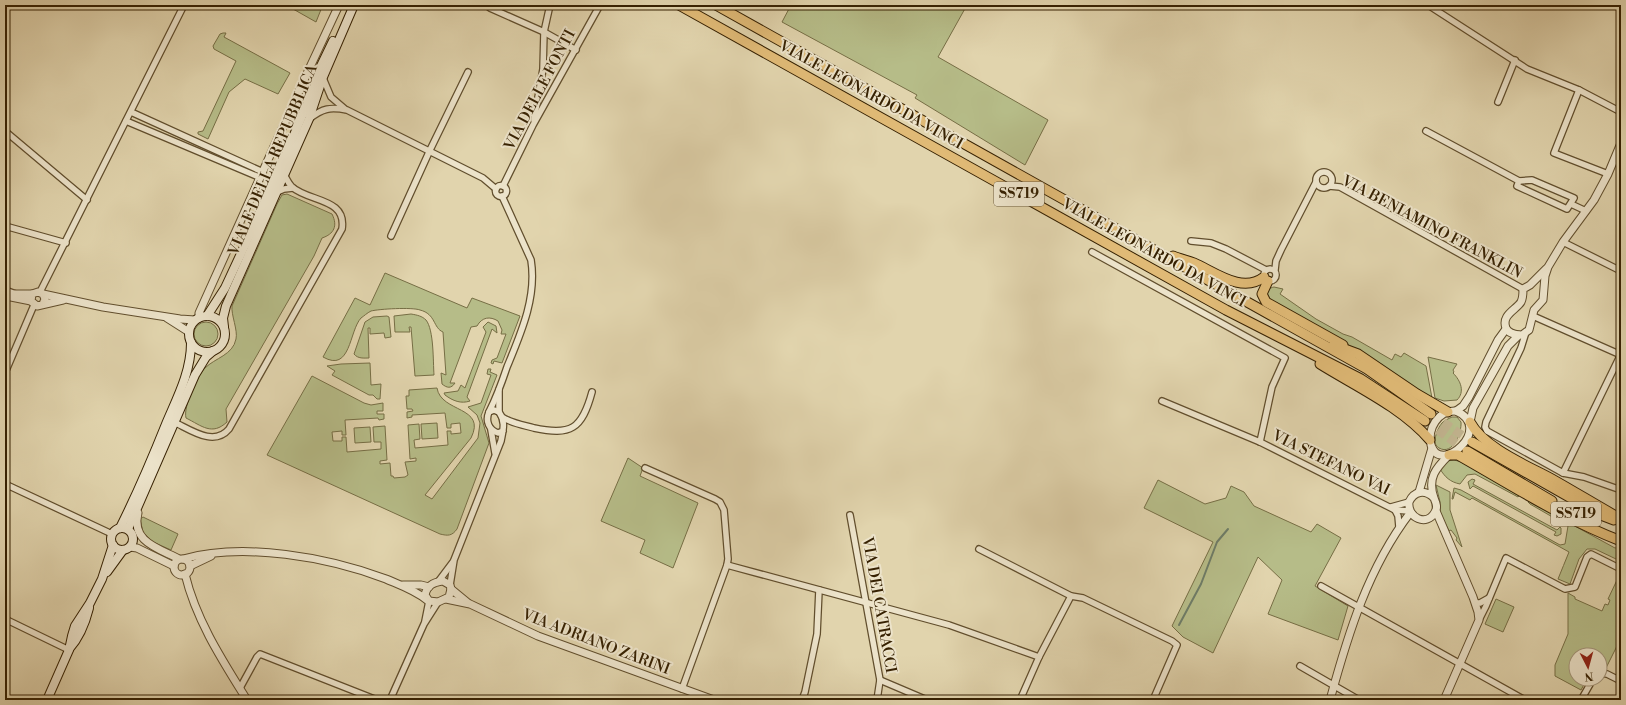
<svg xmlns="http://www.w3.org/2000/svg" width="1626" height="705" font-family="'Libre Bodoni',serif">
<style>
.green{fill:#b6bc88;stroke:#766e45}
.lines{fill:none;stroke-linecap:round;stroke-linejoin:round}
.stream{stroke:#6e7c67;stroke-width:2}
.trunk-tunnel{stroke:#bfb08b;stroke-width:9;stroke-dasharray:9 4.5;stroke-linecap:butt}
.minor-casing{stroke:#614e2d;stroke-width:8}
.tertiary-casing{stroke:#614e2d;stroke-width:9}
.secondary-casing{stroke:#362102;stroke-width:10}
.trunk-casing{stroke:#362102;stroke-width:11}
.minor{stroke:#ece3ca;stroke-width:5.5}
.tertiary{stroke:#ece3ca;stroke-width:7}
.secondary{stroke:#ece3ca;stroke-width:8}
.trunk{stroke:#e0ba76;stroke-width:9}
.labels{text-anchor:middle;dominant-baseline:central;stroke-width:4;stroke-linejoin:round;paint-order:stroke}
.shield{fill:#ece3ca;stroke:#6d5b3e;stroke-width:1}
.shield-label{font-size:14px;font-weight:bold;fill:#362102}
.street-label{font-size:15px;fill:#362102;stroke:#ece3ca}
</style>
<rect width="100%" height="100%" fill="#e1d4ad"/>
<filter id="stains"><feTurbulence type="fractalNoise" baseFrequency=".005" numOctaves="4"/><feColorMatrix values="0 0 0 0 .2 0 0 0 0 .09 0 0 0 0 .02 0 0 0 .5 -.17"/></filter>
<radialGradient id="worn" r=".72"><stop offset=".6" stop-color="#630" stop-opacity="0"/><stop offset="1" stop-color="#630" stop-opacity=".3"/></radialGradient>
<g class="green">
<path d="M286,5H318L322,7L316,22Z"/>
<path d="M791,5H967L938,57L1048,120L1025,165L915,98L917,95L782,22Z"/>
<path d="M223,33H226L224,37L290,73L278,94L245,79L229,92L208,139L198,134V132L203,131L236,61L214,49L213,46L220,34Z"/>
<path d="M287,194L332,214C338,226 334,234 322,238L314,256L226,409L227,422C212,436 202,426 186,418C183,407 197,376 205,368C215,358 233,355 236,339C238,330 231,315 232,306L277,204L282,195Z"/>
<path d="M385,273L467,308L472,298L520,316L502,363L494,361L493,364L491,363L492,360L497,358L506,334H501L502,330L498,321C490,316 482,317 477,326L471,327L450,383H455C451,389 447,388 442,384L441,373L446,375L443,332C433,328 436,314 420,310C412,307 379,309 371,311C367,313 364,316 361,318C349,331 351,373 323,357L355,298L370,305Z"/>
<path d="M1274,287L1283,289L1280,294L1316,319L1343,334L1352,337L1392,360L1395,354L1401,357L1404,353L1426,366L1432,398L1431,399L1380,364L1345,343L1271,302L1267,295C1267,290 1269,288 1274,287Z"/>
<path d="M411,314C417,315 422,316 426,320C434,330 433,361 434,375L415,376L411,327H409L410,332H395L394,316Z"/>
<path d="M387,316L389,317L391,337L385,338L384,333L370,334V328H368L369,358C364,358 358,359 354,354L365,322L373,317Z"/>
<circle cx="206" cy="334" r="12"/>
<path d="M488,322L496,326L497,333L492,329L467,397L470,401C461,404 453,401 445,395L444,393L458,391L461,385L465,388L486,332L483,327Z"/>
<path d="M1428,357L1457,364L1453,370L1454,372L1453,373C1461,381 1465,392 1457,400L1444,401L1435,398Z"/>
<path d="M370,363L371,385L381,384L380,399H377L373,395H369L332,375L335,371L327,366L341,364Z"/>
<path d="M488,369H491L490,372L497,375L481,416L489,443L457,529C452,536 448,536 440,534L267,455L312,376L364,403L371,405L383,403V411H377V414H384V419L379,420L378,418L345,420L346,435H342V431L332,432L333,441H342V437H346L347,452L381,449V442H374L373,427L385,426L387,460L380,461V464L390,463L391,476H393L394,478L405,477L408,475L405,462L416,461V458L410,459L408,425L419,424L420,439L414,440L415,448L448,445L447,431H451V434L461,433L460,423L451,424V428H447L445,413L412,415V417L407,418V412L413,411L412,409H407L406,396H409V390L437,388C441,413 487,406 471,438L425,495L432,499L478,438L480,423L477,415L468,407L481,403L491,375L487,374Z"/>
<path d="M1452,417H1457L1461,422C1462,432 1453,456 1439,448C1431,444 1437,429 1442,423C1445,420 1448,419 1452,417Z"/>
<path d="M437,423L438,438L422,439L421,424Z"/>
<path d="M370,427L371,442L355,443L354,428Z"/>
<path d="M628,458L643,468L640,476L698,503L673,568L640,553L645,540L601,521Z"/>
<path d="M1447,461L1454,460L1462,462L1519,496L1518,497L1475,474L1467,475L1460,484C1450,482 1445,477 1440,469Z"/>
<path d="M1472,479L1475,480L1473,484L1557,530L1560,527L1561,528V534L1557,536L1554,535L1556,532L1473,486L1470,489L1468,482Z"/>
<path d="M1158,480L1205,504L1226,498L1231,486L1244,492L1254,506L1311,532L1317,524L1341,538L1315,586L1348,606L1338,640L1268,614L1282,580L1258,557L1213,653L1183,637L1172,626L1213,542L1144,508Z"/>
<path d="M1436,485L1450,492V510L1462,547L1456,540L1457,538L1451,530L1449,531L1440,513V502Z"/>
<path d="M1454,488L1461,490L1560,545L1565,544L1568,526L1530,504L1528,502L1529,501L1615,548L1621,547V557L1616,559L1595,549H1587L1579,559L1570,584L1558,579C1562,570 1565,561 1569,552L1472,498L1470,500L1455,492L1453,499H1452Z"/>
<path d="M143,517L178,534L171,550L153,542L143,532L140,519Z"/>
<path d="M1617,580L1621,582V638L1606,668L1600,667V655H1576V679H1587L1581,690L1555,676V665L1568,634V593L1575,597V599L1602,611L1605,604L1608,605L1610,600L1608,599Z"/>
<path d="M1496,599L1514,607L1503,632L1485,624Z"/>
</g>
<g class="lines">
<path class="stream" d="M1179,625L1201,584L1217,542L1228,529"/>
<g class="trunk-tunnel">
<path d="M1432,415L1472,442"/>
<path d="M1427,422L1467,451"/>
</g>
<g class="minor-casing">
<g id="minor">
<path d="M491,5L490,8L544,32L576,50"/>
<path d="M1428,5L1527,69L1579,90L1621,112"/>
<path d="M323,78L331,97L345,109"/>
<path d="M1579,90L1554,153L1608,174"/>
<path d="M1498,102L1515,60"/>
<path d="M131,112L263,172"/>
<path d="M309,119C323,108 330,107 347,110L483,178L496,189"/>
<path d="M534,120L543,69L544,32L550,5"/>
<path d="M126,121L261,178"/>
<path d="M5,131L87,200"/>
<path d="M1426,131L1519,181"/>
<circle cx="1324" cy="180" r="8"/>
<path d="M1532,180L1574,198L1567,209L1517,186L1519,181Z"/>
<circle cx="501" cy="191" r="5.5"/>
<path d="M503,186L533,125L600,5"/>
<path d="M1329,186L1340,187L1523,289"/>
<path d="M277,192L284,189L293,188"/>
<path d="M1571,204L1586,211"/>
<path d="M5,226L66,243"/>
<path d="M391,236L430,150L468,72"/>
<path d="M1191,241L1211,243L1226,249L1266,270"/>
<path d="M1563,242L1621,271"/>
<path d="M1092,252L1285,358L1272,387L1260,442"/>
<circle cx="1270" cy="275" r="6"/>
<path d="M1275,270L1276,261L1281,250L1316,182"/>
<path d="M5,290L16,294"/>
<path d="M40,292L184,5"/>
<path d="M1533,316L1621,355"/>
<path d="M1526,332L1521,348L1486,422L1485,427L1487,431L1563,473L1584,477L1621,490"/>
<path d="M5,373L34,305"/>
<path d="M1162,401L1260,442L1395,510L1409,511"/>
<path d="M489,412C496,398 502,382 507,367C521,333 537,297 531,260L502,196"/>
<path d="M499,412V390"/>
<path d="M502,417C511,423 523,425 534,428C571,436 582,429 592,392"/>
<path d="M174,422C191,430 214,447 229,429L342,229C347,198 309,202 292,187C288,183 286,178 284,174"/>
<path d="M491,430L495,453"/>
<path d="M645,468L715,499L720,502L724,510L728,559L727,565L682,689"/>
<path d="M1563,473L1621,354"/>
<path d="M5,484L112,534"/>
<path d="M1391,507L1409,502"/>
<path d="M1395,510L1398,516L1399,527"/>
<path d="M850,515L880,680L877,700"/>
<path d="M979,549L1071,596L1083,598L1172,641L1177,645L1153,700"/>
<path d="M727,565L949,625L1039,657"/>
<path d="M438,582L453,562"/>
<path d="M450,585L454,560L501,441C503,430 506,422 499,412L494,410L489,412C485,421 489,430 498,433L503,431"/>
<path d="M1321,586L1525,700"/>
<path d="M1475,603H1480L1489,598"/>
<path d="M5,619L69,650"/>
<path d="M1479,620L1486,606L1506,558L1565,589L1575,587L1587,557L1591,554L1621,569"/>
<path d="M425,621L429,601"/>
<path d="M1300,666L1359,700"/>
<path d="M1600,673L1607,674L1621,681"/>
<path d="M880,680L927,700"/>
<path d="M240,688L257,657L260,654L377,700"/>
<path d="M390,700L424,624L438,602"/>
<path d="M691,700L694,693"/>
<path d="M802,700L805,692L817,634L819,590"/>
<path d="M1020,700L1039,657L1071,596"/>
<path d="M1581,700L1593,679"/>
</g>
</g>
<g class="tertiary-casing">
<g id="tertiary">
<path d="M43,294L103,307L180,319L195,320"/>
<path d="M6,296L16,294H32"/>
<path d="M11,297L31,301"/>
<path d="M43,304L45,299L43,294L38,292L32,294L31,301L37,306L63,300"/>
<path d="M167,318L189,332"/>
<path d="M199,318V313L304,80L339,5"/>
<path d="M1519,335C1513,334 1508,333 1506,328C1501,315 1516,310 1521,302C1523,298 1523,293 1523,289L1530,285L1546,269"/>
<path d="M1456,411C1495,428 1440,476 1431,445C1427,429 1438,410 1456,411Z"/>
<path d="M1456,411L1463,406L1469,397L1498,340L1506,329"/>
<path d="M1470,422L1473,408L1508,346L1519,335H1522L1529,330L1534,310L1543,300L1545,276L1548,267L1563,242L1594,200L1608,174L1621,143"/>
<path d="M1419,492L1432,448"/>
<path d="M1434,498C1425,489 1414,491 1409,502C1407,518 1427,527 1435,512C1438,507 1436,503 1434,498C1427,478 1436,468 1449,455"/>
<path d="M1436,511L1473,597L1478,612L1479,620L1444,700"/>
<path d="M138,513C131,542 158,548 179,559"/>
<path d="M130,547L137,548L174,566"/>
<path d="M183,559C244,542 328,557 386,579C400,585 415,590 427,600"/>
<circle cx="182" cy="567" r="8"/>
<path d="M190,566L211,556"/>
<path d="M185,574C196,620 222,660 247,700"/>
<path d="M443,581L450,585L451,589L449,597L438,602L429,601L425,595C427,585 434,582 443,581Z"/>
<path d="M403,585H421L429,587"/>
<path d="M451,589L468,603"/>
<path d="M446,599L470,604L538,636L714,700"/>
<path d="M1330,700C1348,634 1368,568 1410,513"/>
</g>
</g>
<g class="secondary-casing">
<g id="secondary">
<circle cx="207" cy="334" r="18"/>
<path d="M207,316L225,288L271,189L314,88L320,68L333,41"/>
<path d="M224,327L223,318L226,306L309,119L323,77L354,5"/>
<circle cx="122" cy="539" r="11"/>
<path d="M120,528C137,494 152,459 166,424C177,398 191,372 191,343"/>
<path d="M128,529L195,375L206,357L213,351"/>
<path d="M107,572L123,550"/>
<path d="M69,649C80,637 85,624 89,608"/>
<path d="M47,700L69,650L72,636L75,626L90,603L102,579L113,545"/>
</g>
</g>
<g class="trunk-casing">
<g id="trunk">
<path d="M679,5L1226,310L1361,379L1425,421"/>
<path d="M716,5L1367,369L1431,414"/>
<path d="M1173,256C1180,259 1187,260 1194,263C1215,272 1242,294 1264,277"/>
<path d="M1268,281L1262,294L1266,302L1343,345"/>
<path d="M1334,345L1358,354L1417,394L1448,412"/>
<path d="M1320,364C1357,387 1401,407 1430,440"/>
<path d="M1470,422C1484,448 1526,465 1552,479C1575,492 1598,506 1621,519"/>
<path d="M1472,442L1601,515L1614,520"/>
<path d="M1467,451L1552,501"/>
<path d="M1449,455H1458C1511,485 1564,519 1621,541"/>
</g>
</g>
<use href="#minor" class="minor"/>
<use href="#tertiary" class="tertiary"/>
<use href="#secondary" class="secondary"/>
<use href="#trunk" class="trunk"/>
</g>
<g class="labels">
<g class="shield">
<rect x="994" y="182" width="50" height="24" rx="3"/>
<rect x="1551" y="502" width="50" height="24" rx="3"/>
</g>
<g class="shield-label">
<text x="1019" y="194">SS719</text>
<text x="1576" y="514">SS719</text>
</g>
<g class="street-label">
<text transform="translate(540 90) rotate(-62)">VIA DELLE FONTI</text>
<text transform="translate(871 95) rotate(29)">VIALE LEONARDO DA VINCI</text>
<text transform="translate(273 160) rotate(-67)">VIALE DELLA REPUBBLICA</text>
<text transform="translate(1432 227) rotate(28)">VIA BENIAMINO FRANKLIN</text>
<text transform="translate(1154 253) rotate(29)">VIALE LEONARDO DA VINCI</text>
<text transform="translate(1331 463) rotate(26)">VIA STEFANO VAI</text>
<text transform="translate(879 605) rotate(80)">VIA DEI CATRACCI</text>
<text transform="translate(596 642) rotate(21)">VIA ADRIANO ZARINI</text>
</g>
</g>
<rect width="1626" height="705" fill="none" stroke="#e1d4ad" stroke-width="20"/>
<rect x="6" y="6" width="1614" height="693" fill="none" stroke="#362102" stroke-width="2"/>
<rect x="10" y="10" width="1606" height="685" fill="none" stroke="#362102"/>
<g transform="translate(1588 667) rotate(174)"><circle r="19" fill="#ece3ca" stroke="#a3957a"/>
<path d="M0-3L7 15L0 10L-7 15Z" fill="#8f2418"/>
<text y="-6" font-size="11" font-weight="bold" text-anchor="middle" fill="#362102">N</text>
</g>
<rect width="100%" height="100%" filter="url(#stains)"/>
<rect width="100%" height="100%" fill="url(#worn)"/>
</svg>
